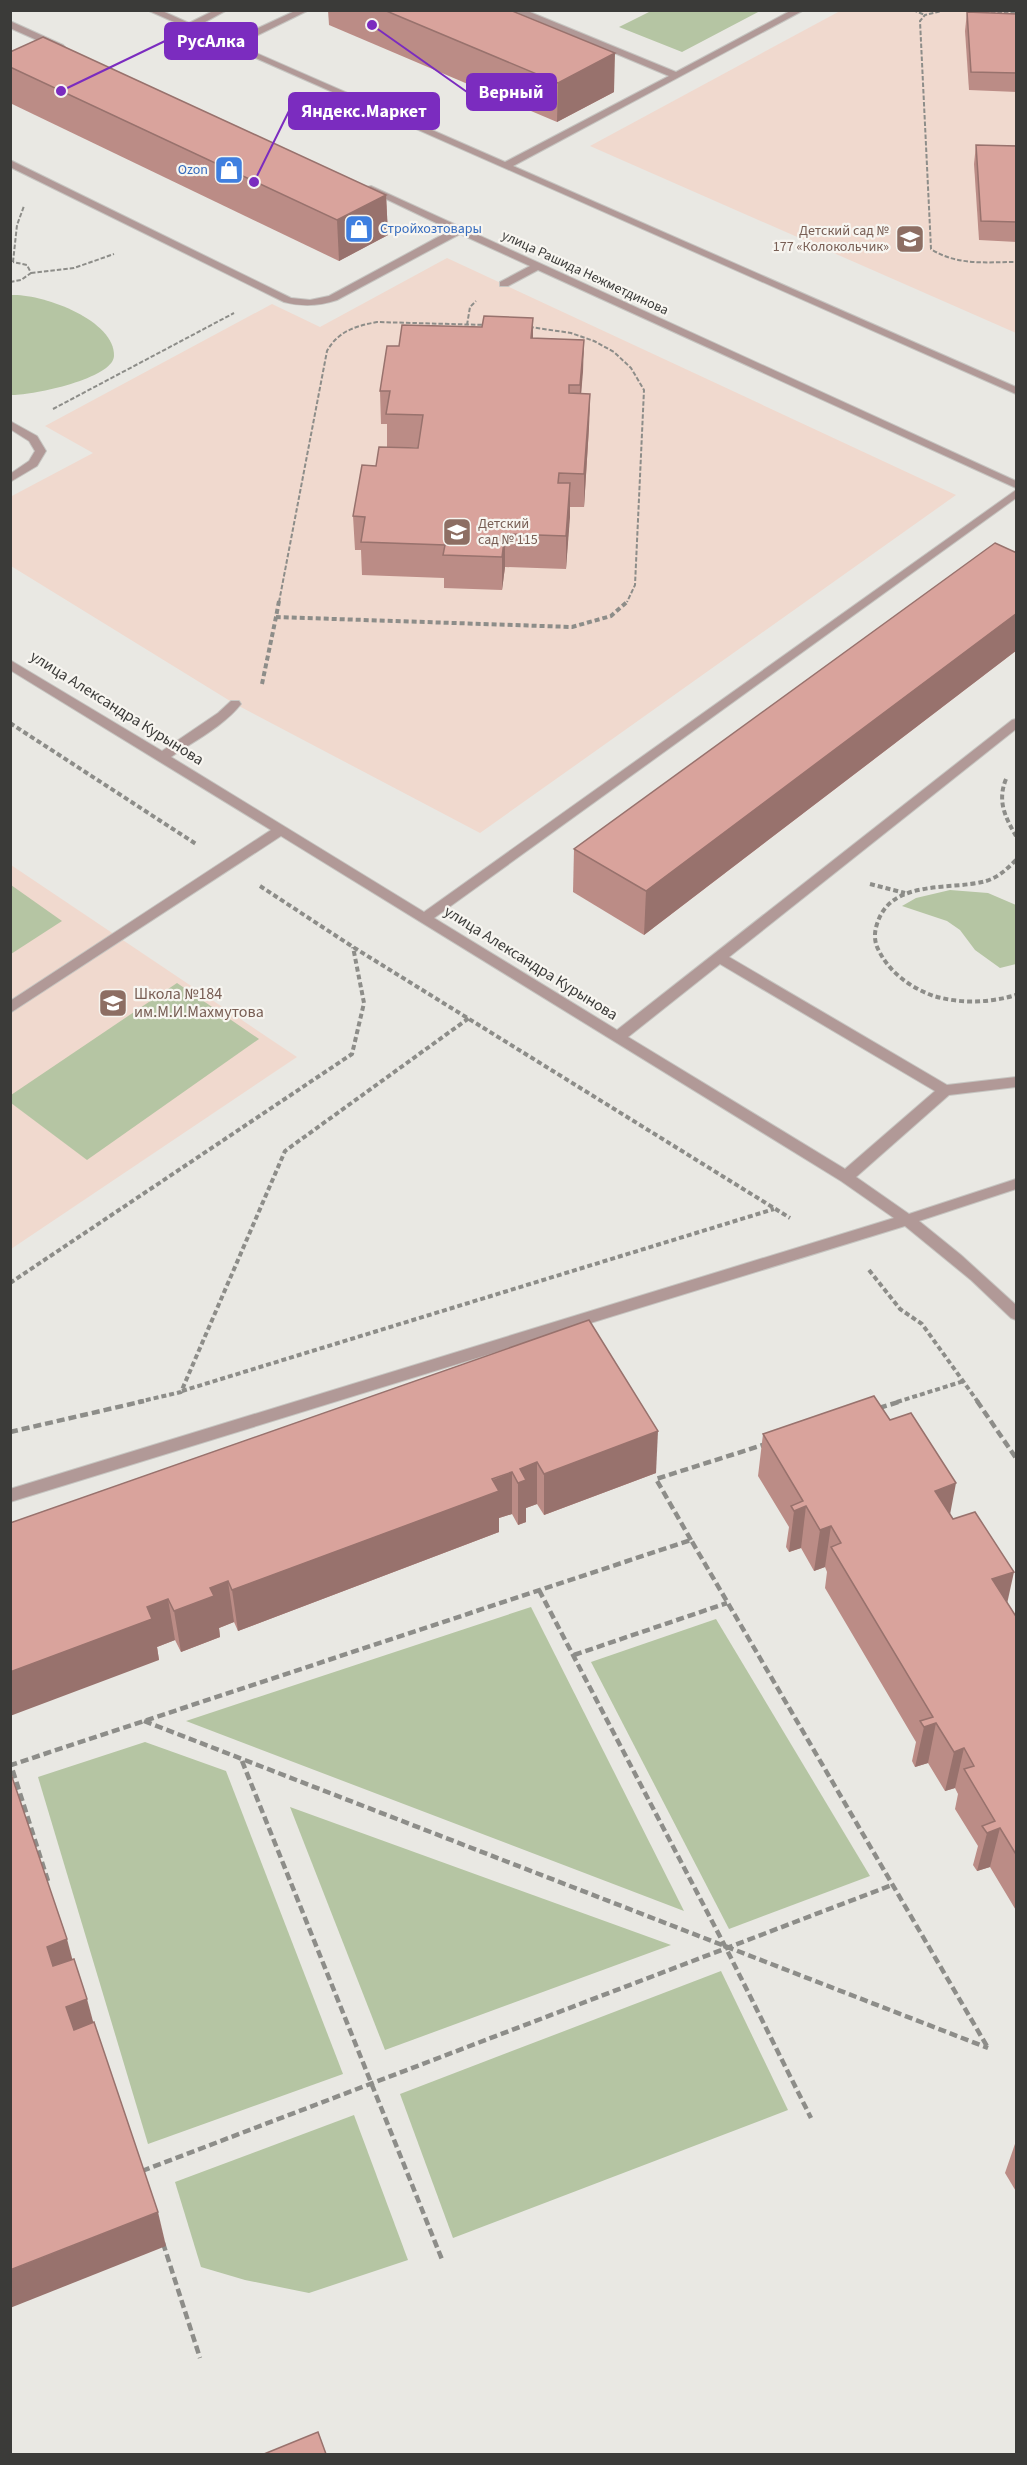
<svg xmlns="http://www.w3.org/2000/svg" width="1027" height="2465" font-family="'Source Sans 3',sans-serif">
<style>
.education{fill:#f0d9ce}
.green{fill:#b5c5a3}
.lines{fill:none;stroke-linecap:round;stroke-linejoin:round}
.minor-casing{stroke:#c6c5c1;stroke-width:2}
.path-far2{stroke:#8d8d89;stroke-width:2;stroke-dasharray:4.5 2;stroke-linecap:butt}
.path-far1{stroke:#8d8d89;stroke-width:4;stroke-dasharray:5 3;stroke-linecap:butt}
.path{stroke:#8d8d89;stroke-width:4.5;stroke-dasharray:8 4;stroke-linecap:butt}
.minor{fill:#b19997;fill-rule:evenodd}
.wall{fill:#bb8c86}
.shaded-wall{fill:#98726d}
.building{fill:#d9a39c;stroke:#98726d;stroke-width:1.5}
.labels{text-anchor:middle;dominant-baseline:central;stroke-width:4.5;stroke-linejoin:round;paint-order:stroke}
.far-shop-label{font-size:14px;fill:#366cbe;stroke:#f7f5f0;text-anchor:end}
.far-education-label{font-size:14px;fill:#785e54;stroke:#f7f5f0;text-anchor:end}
.far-street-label{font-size:14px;fill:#3b3b39;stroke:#f7f5f0}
.street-label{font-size:16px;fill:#3b3b39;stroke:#f7f5f0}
.education-label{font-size:16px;fill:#785e54;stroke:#f7f5f0;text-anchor:start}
.leader{fill:none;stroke:#7b2cbf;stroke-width:2}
.callout-dot{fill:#7b2cbf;stroke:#f7f5f0;stroke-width:2}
.callout{fill:#7b2cbf;stroke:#7b2cbf;stroke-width:2}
.callout-label{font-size:18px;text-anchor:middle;font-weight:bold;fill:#fff}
</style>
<rect width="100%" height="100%" fill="#e9e8e3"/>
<g class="education">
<path d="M840,11H1016V333L590,146Z"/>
<path d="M447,258L956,495L480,833L235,704L11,566L10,497L93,453L45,426L272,304L320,327Z"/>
<path d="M11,865L297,1057L11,1249Z"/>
</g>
<g class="green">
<path d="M651,11V10L760,11L682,52L619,27Z"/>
<path d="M11,295C40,293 115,319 114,356C113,379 29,396 11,395Z"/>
<path d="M11,885L62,921L11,954Z"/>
<path d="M950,890L988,893L1016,905V964L1000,968L975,950L960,930L947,921L902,906L916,898Z"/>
<path d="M177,983L259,1039L87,1160L11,1103V1095Z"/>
<path d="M531,1607L684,1911L186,1721Z"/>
<path d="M716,1619L870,1876L729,1929L591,1662Z"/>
<path d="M145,1742L226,1771L343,2074L148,2144L38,1777Z"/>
<path d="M290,1807L671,1945L385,2050Z"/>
<path d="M721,1971L788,2110L453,2238L400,2094Z"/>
<path d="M354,2115L408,2260L309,2293L245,2280L201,2267L175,2182Z"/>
</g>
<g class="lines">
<g class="minor-casing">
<g id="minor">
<path d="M147,10H160L189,23L215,10H227L196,27L230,41L297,10H309L238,45L505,162L669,76L512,10H525L676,72L792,10H804L513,166L1016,387V394Z"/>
<path d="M10,21L63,45L65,47L57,49L10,28Z"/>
<path d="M10,160L291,298L310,300L329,296L451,230L363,188L371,186L1016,481V488L538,270L508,286H500V282L530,266L460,234L337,300C319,306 303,307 284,302L10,167Z"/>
<path d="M10,421L37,436L46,451L37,466L10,482V474L29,461L35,451L29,441L10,429Z"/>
<path d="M1016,490V498L434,918L617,1030L1012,720L1016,719V729L729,957L947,1085L1016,1077V1087L949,1095L856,1177L909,1214L1016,1179V1189L919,1221L961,1255L1016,1305V1320L1011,1318L971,1280L905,1226L10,1502V1489L894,1218L841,1181L281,836L10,1013V1001L271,830L10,670V660L162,751L218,713L231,701H239L241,704C224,726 194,741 171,757L424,912ZM720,964L935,1091L845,1169L628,1037Z"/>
</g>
</g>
<g class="path-far2">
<path d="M913,10L925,15"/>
<path d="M946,10L925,15L920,21L931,249C957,266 987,262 1016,262"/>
<path d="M952,10L1016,13"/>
<path d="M13,262L17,225L24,206"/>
<path d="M31,273L74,268L114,254"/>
<path d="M10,282L21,280L31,273L27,265L13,262"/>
<path d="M467,325L470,307L476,301"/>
<path d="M53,409L234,313"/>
<path d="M279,602L327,351C338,331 356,326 377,322L523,326L571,333L594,341L614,352L631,368L644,390L635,585L627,602"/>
</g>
<g class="path-far1">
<path d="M279,601L276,617L572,627L611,616L628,601"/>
<path d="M262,684L276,617"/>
<path d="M10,723L196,844"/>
<path d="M1006,779C997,801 1005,817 1016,836"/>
<path d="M1016,860C1007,869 999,877 986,881C951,891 891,878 877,924C874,933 874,942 879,951C890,973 911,988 934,996C961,1004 989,1003 1016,995"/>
<path d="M870,884L905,893"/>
<path d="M260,886L353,947L790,1218"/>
<path d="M869,1270L900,1309L922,1324L978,1402"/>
<path d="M10,1283L352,1054L364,1003L353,947"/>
<path d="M182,1391L774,1209"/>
<path d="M138,1402L181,1392L285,1151L469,1018"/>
<path d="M897,1402L964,1381"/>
</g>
<g class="path">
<path d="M977,1401L1016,1458"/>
<path d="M879,1408L902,1401"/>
<path d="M10,1432L144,1401"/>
<path d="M691,1540L656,1479L766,1444"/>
<path d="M539,1590L726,1948L811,2118"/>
<path d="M574,1655L727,1603"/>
<path d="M144,1721L988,2048"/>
<path d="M242,1761L443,2262"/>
<path d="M48,1881L11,1765L691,1540L988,2048"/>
<path d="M142,2171L892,1885"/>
<path d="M163,2243L200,2358"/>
</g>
<use href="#minor" class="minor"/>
</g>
<g class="wall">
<path d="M328,10H510L614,92L557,122L329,25Z"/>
<path d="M967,12L1017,14V92L969,90L965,31Z"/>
<path d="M10,52L386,195L388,235L339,261L10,103Z"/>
<path d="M976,145L1017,146V242L979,240L974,164Z"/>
<path d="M533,338L584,340L581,394H590L589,427L584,507H570L566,569L505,567L502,590L444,588V578L362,575L361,550H355L353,516L376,466L418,447H387V424H381L380,391Z"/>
<path d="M1017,553V650L644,935L573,892L574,849Z"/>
<path d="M589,1320L656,1473L544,1515L537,1504L526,1508V1522L518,1525L512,1514L499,1518V1532L238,1631L234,1622L219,1628L220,1637L181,1652L175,1640L157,1647L159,1660L10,1523Z"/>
<path d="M763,1434L950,1515L1017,1618V1912L990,1867L977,1871L973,1865L978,1846L955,1809L958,1794L955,1788L945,1791L928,1763L915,1767L912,1761L916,1742L825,1588L827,1572L825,1567L814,1571L801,1548L789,1552L786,1547L789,1527L758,1476Z"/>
<path d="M1017,2138V2193L1005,2173Z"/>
</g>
<g class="shaded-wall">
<path d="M615,53L614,92L557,122L558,83Z"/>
<path d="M386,195L388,235L339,261L337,220Z"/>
<path d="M533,318V350L531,338Z"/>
<path d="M584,340L583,372L579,418L580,385Z"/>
<path d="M590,394L589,427L584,507V474Z"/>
<path d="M570,483V517L566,569V536Z"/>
<path d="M505,534V567L502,590V557Z"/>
<path d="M1017,613V650L644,935L646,891Z"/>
<path d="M658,1431L656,1473L544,1515V1474Z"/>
<path d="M537,1462V1504L526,1508V1522L518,1525V1483L520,1469Z"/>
<path d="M512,1472V1514L499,1518V1532L238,1631L232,1590Z"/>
<path d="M956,1483L948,1525L935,1491Z"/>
<path d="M806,1506L801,1548L789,1552L794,1511Z"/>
<path d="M831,1526L825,1567L814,1571L820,1530Z"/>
<path d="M1014,1572L1005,1613L992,1579Z"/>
<path d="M228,1581L234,1622L219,1628L220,1637L181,1652L174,1611L210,1588Z"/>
<path d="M168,1599L175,1640L157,1647L159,1660L10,1716V1672L147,1607Z"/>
<path d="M936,1723L928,1763L915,1767L924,1727Z"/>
<path d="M964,1748L955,1788L945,1791L954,1752Z"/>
<path d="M1000,1828L990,1867L977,1871L987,1833Z"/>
<path d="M67,1939L77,1977L57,1984L47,1947Z"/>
<path d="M87,1999L97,2036L76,2044L66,2007Z"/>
<path d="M158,2212L166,2246L10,2308V2270Z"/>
</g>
<g class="building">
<path d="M384,10H510L615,53L558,83Z"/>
<path d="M967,12L1017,14V73L971,72Z"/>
<path d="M43,37L386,195L337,220L10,67V52Z"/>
<path d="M976,145L1017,146V222L981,221Z"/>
<path d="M484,316L533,318L531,338L584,340L580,385H569V393L590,394L584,474L559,473L558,483H570L566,536L505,534L502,557L443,555L445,545L361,542L365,517L353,516L362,465L376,466L379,447L418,448L423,415L386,414L390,391H380L387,346H399L402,325L482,327Z"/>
<path d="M995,543L1017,553V613L646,891L574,849Z"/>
<path d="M589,1320L658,1431L544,1474L537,1462L520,1469L526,1480L518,1483L512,1472L492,1479L499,1491L232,1590L228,1581L210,1588L214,1596L174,1611L168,1599L147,1607L152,1619L10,1672V1523Z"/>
<path d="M874,1396L890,1420L911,1413L956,1483L935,1491L953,1519L975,1512L1014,1572L992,1579L1017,1618V1856L1000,1828L987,1833L982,1826L995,1821L964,1769L974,1766L964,1748L954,1752L936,1723L924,1727L920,1721L933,1717L831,1547L841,1543L831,1526L820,1530L806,1506L794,1511L791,1506L803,1501L763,1434Z"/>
<path d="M10,1771L67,1939L47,1947L53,1966L74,1959L87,1999L66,2007L74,2030L94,2022L158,2212L10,2270Z"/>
<path d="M318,2432L326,2454H264Z"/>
</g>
<defs>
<g id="shop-square" transform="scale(1.5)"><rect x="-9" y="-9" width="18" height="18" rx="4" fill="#3f7fe0" stroke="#f7f5f0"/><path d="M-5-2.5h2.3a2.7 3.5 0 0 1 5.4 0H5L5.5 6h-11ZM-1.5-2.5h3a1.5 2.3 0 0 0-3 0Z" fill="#fff"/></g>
<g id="school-square" transform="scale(1.5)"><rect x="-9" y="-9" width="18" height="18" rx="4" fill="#8d6e63" stroke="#f7f5f0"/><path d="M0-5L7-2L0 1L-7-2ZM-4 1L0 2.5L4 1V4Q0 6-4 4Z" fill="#fff"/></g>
</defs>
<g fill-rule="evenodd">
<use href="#shop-square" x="229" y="170"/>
<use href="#shop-square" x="359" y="229"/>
<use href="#school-square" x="910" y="239"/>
<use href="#school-square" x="457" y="532"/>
<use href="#school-square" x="113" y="1003"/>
</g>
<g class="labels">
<g class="far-shop-label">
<text x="208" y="170">Ozon</text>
<text x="380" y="229" text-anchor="start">Стройхозтовары</text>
</g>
<g class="far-education-label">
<text x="889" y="231">Детский сад №<tspan x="889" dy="16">177 «Колокольчик»</tspan></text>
<text x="478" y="524" text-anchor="start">Детский<tspan x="478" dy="16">сад № 115</tspan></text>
</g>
<g class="far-street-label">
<text transform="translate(585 273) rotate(25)">улица Рашида Нежметдинова</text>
</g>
<g class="street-label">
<text transform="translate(117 708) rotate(32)">улица Александра Курынова</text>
<text transform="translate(531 963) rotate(32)">улица Александра Курынова</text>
</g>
<g class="education-label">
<text x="134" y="994">Школа №184<tspan x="134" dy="18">им.М.И.Махмутова</tspan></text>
</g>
</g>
<path class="leader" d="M61 91L165 41M372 25L467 92M254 182L289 111"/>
<g class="callout-dot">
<circle cx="61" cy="91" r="6"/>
<circle cx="372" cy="25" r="6"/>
<circle cx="254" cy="182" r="6"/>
</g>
<g class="callout">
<rect x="165" y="23" width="92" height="36" rx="6"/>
<rect x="467" y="74" width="89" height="36" rx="6"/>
<rect x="289" y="93" width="150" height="36" rx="6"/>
</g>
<g class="callout-label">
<text x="211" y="47">РусАлка</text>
<text x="511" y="98">Верный</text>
<text x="364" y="117">Яндекс.Маркет</text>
</g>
<rect width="1027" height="2465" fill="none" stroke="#3b3b39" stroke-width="24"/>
</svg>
